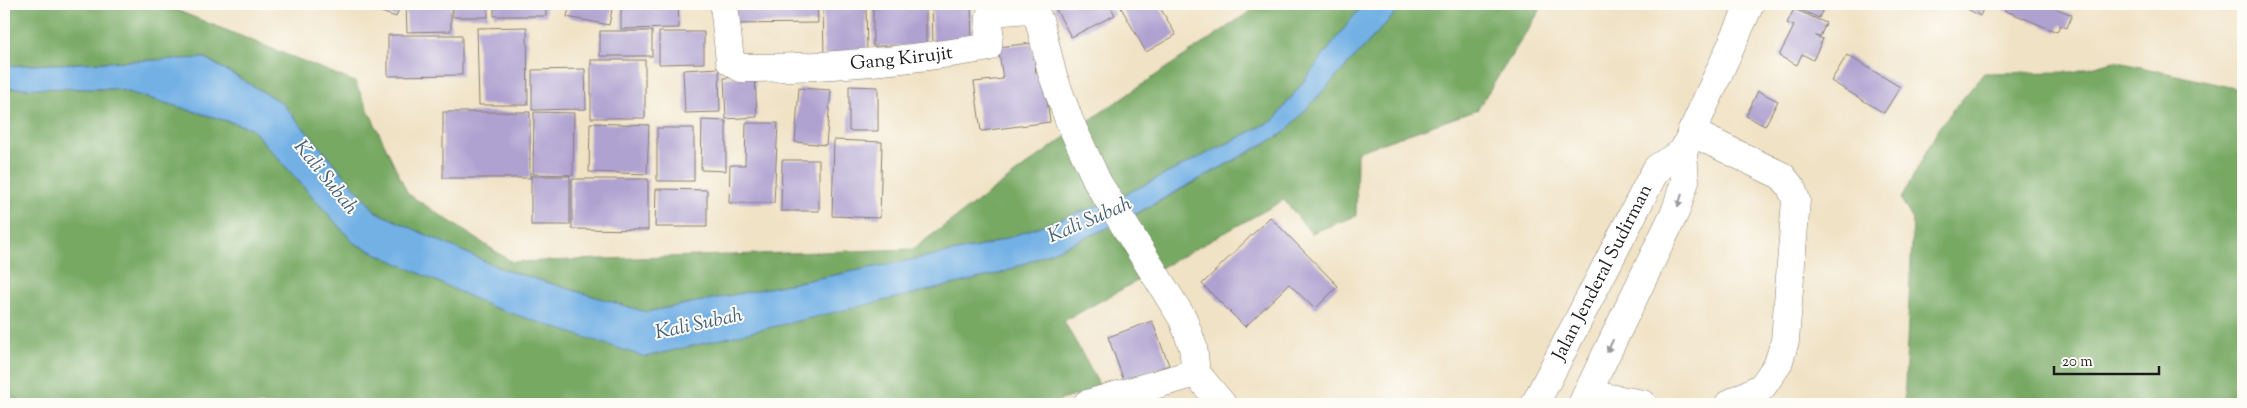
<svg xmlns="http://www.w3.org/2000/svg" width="2247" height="408" font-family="'Sorts Mill Goudy',serif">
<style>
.forest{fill:#77a964;stroke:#4a6240}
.water{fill:#73b1e5;stroke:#486680}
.building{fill:#afa1d0}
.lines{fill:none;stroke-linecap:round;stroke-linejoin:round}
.minor-casing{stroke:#867f70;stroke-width:29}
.highway-casing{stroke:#867f70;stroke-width:29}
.minor{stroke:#fff;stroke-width:28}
.highway{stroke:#fff;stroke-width:28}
.oneway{fill:#999}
.labels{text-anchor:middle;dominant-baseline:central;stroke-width:4;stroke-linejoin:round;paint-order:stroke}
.street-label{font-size:19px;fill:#1c1c1c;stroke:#fdfcf7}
.water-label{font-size:20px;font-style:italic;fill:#435f76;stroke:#fdfcf7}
</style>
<rect width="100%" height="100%" fill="#fdfcf7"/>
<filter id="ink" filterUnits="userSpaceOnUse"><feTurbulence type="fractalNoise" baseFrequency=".02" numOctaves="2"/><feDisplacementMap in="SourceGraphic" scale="10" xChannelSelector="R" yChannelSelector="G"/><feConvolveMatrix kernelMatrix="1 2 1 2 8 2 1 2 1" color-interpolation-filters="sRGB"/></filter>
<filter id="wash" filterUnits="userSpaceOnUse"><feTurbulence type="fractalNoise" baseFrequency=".0096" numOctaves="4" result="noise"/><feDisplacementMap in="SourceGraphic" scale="20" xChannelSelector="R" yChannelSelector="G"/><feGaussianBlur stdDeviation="1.12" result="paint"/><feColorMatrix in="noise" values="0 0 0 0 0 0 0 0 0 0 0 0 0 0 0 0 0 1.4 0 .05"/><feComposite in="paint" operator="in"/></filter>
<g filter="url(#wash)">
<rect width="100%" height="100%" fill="#f0e2c5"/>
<g class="forest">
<path d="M4,4H161L355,82L408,194L512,262L913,249L1069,134L1104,204L987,245L646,312L502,269L376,212L282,103L206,58L4,66Z"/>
<path d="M1261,4H1363L1274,120L1114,200L1078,128Z"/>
<path d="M1404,4H1544L1477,110L1357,152L1356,216L1311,233L1284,200L1157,270L1126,220L1284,133Z"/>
<path d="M2114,61L2243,90V404H1904L1913,220L1901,199L1940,126L1984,73L2073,72Z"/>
<path d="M9,88L117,89L251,128L354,243L493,307L645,356L1002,273L1115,225L1148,275L1064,321L1101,388L1047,404H4V91Z"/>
</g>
<path class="water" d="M1363,4H1404L1284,133L1115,225L1002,273L645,357L492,307L354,243L251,128L117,89L9,88L4,91V66L205,58L282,103L376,212L502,269L646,312L987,245L1114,200L1274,120Z"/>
<g id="blocks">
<g class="building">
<path d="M356,4H401L396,17Z"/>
<path d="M406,4H451V31L407,32Z"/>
<rect x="453" y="4" width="35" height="13"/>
<rect x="494" y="4" width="52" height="12"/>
<path d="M570,4H613L609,25L567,17Z"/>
<path d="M621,4H678L679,28L621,29Z"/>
<path d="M733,4H817L818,23L733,24Z"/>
<path d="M823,4H866L867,54L824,55Z"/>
<rect x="873" y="4" width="53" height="42"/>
<path d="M932,4H971L972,43L933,44Z"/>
<path d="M1053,4H1109L1115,15L1071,37Z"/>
<path d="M1119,4H1158L1176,35L1146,52Z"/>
<path d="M1795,4H1825L1819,18L1794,7Z"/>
<path d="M1958,4H2045L2072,15L2067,28L2060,25L2057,32L2004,10L2005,7L1998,4L1995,10L1985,5L1980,16Z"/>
<path d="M1794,9L1826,23L1820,37L1815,36L1823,39L1813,60L1802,54L1797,65L1779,56L1794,26L1787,23Z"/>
<path d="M527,27L528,105H479L477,28Z"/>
<rect x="600" y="31" width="52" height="25"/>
<path d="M659,32H704V63L659,64Z"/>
<path d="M388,35H462V75L388,76Z"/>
<path d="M1032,43L1036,73L1043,72L1050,122L981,131L974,82L1003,79L998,47Z"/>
<path d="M1847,55L1900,87L1884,113L1831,81Z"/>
<rect x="591" y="60" width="54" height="58"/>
<path d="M719,68L720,112L685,113L683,70Z"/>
<path d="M585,69L586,109L532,110V70Z"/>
<path d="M755,76L757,117L726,119L724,78Z"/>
<path d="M849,86L878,87V131H849Z"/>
<path d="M799,88L831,90L826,145L795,142Z"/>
<path d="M1758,91L1778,101L1765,126L1746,116Z"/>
<rect x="443" y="112" width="87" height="66"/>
<path d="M534,112L574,113L573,175L533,174Z"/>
<path d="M702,120L726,121V171L701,170Z"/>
<path d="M590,123L649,125L647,174L589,172Z"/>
<path d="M746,123H778L774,203H729L730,165H745Z"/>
<rect x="657" y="128" width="37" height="53"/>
<path d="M834,140L882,142L880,218L832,216Z"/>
<path d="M782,160H819V211H781Z"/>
<rect x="531" y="176" width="39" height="49"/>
<path d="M572,179H648V230L572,229Z"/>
<path d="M656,189L707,190V227H655Z"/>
<path d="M1270,217L1338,286L1315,309L1289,284L1245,327L1202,284Z"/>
<path d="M1152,321L1169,365L1124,381L1108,337Z"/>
</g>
</g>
</g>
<g filter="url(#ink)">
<use href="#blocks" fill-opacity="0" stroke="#867f70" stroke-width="1"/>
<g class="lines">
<g class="minor-casing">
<g id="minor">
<path id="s1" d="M724,4L730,61L741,68C823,68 904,61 984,48L988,47L990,16L992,12L1030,9L1035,12L1040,23L1052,73L1069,120L1098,183L1183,319L1193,347L1196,373L1222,404"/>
<path d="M1691,132L1782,176L1791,187L1796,200L1785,341L1778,364L1762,387L1729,404"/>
<path d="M1587,394L1643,404"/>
<path d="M1087,404L1196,373"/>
</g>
</g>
<g class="highway-casing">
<g id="highway">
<path id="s2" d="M1535,404L1651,179L1657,168L1683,152"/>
<path d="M1582,404L1676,210L1685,181L1683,152L1750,4"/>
</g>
</g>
<use href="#minor" class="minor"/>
<use href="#highway" class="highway"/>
</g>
<defs><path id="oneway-solid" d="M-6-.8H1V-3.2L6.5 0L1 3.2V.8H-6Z" transform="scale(1.25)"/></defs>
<g class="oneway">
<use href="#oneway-solid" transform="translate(1680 200) rotate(108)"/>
<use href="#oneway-solid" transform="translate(1610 346) rotate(116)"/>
</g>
</g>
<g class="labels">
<g class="street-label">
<text stroke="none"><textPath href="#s1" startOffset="231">Gang Kirujit</textPath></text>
<text stroke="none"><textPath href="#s2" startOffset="148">Jalan Jenderal Sudirman</textPath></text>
</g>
<g class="water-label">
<text transform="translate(325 178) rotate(51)">Kali Subah</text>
<text transform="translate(1090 221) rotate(-23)">Kali Subah</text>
<text transform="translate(699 325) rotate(-12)">Kali Subah</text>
</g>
</g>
<rect width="2247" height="408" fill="none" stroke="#fdfcf7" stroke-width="20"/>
<path d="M2054 366v8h105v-8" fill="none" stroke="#1c1c1c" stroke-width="2.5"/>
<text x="2062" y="366" font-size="15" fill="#1c1c1c" stroke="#fdfcf7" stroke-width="4" paint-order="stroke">20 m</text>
</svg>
